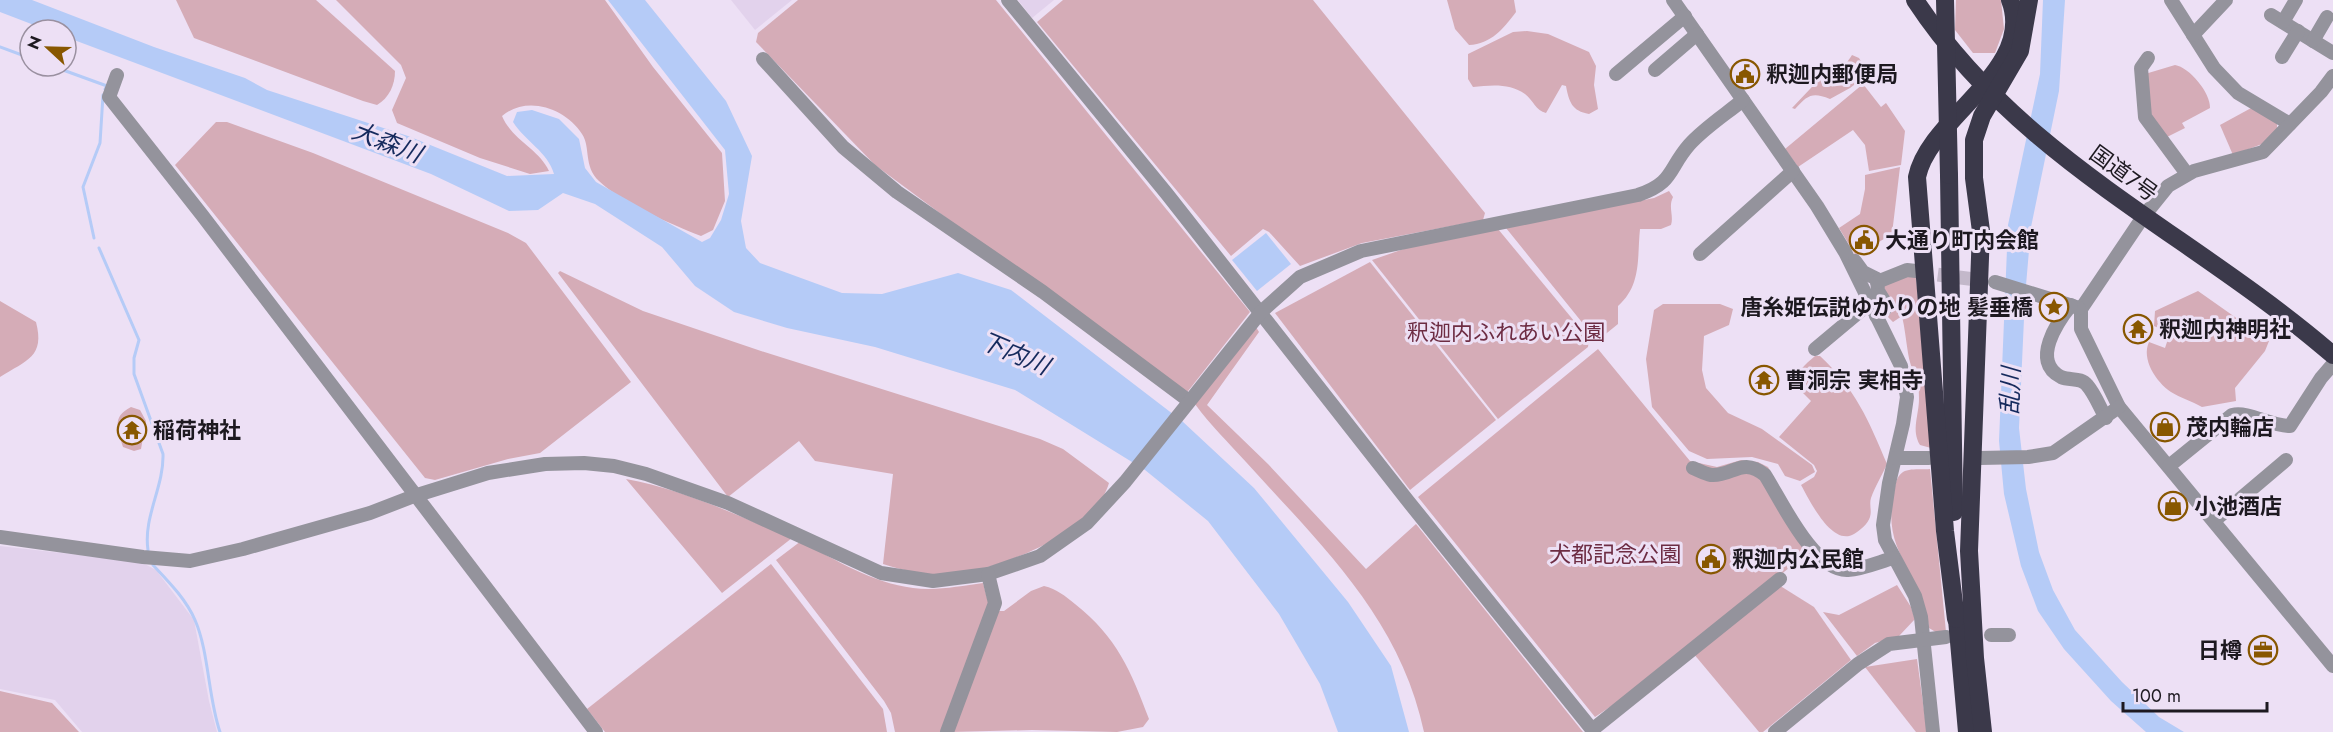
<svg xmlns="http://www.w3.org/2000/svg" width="2333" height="732" font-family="Jost,'Noto Sans JP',sans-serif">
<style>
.built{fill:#e2d2ec}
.green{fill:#d5acb7}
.water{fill:#b5cbf7}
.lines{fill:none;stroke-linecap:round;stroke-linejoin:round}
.stream{stroke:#b5cbf7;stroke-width:3}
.minor-tunnel{stroke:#c3b8ca;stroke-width:14;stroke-dasharray:14 7;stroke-linecap:butt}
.minor{stroke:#94939c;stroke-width:14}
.highway{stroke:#3b394a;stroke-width:18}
.highway-bridge{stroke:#3b394a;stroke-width:18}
.labels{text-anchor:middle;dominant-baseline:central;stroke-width:6;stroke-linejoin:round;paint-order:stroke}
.poi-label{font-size:22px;font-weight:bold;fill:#1d1920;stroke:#ede0f5;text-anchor:start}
.street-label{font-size:22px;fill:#1d1920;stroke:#ede0f5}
.park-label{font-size:22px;fill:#6d2c43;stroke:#ede0f5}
.water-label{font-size:24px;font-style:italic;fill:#152a5d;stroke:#ede0f5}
</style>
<rect width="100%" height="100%" fill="#ede0f5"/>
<g class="built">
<path d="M731,0H792L755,30Z"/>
<path d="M1018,0H1054L1032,18Z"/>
<path d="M0,546L141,562L156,570L194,620L209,701L217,732H82L55,700L0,689Z"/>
</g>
<g class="green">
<path d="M176,0H316L395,71C395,85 389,98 377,105L363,101L194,38Z"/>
<path d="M336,0H605L653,67L722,153L725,201L713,230L701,236C671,224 623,204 599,181C583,166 591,147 582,134C565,108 527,95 502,116C512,140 539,149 549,171L530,174L480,158L397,123L392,110L406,78L401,65Z"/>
<path d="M798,0H996L1250,312L1185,395L875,165L756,42L758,33Z"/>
<path d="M1063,0H1313L1485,213L1483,220L1362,243L1300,266L1269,232L1263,229L1231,256L1037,22Z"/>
<path d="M1447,0H1514L1516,12C1503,29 1491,44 1469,45L1455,29Z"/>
<path d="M1956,0H2001L2004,29L1995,53H1973L1955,30Z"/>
<path d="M1527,31L1548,34L1589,52L1596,66L1594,85L1598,109L1589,114C1572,111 1569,102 1566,86L1562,85L1546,113C1536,111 1533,100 1525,94C1510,83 1491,85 1473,87L1468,79V54L1513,32Z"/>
<path d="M1852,55L1859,58L1866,70L1862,79L1850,88L1830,99C1812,92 1808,95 1795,109L1792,108L1828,70C1843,69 1844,67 1852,55Z"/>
<path d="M2175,65C2189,67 2211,93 2210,108L2182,123L2185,128L2167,137L2152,121L2145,74Z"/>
<path d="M1863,84L1881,107L1886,103L1905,131L1901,165L1869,171L1865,145L1853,130L1798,167L1785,149Z"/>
<path d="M2253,107L2277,120V129L2262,144L2233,155L2220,125Z"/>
<path d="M216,122H227L313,153L508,233L526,243L631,382L540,453L508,459L435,480L425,478L175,165Z"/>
<path d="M1900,167L1892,234L1856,256L1839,228L1860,214L1865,189V175Z"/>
<path d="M1669,191L1673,197C1668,207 1674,216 1671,225L1661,229H1640C1637,257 1642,285 1618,306V324L1597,341L1506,228L1654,198Z"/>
<path d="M1498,229L1589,339L1588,347L1498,419L1372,260L1421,243Z"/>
<path d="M1370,262L1496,420L1410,490L1275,313Z"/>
<path d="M560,271L643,311L761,351L1040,439L1063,449L1109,483C1095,532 998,571 951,574C927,576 906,571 883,564L893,474L815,461L799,441L728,497L558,273Z"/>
<path d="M1906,276L1916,277L1931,448L1920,445C1911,430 1919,415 1919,399C1920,382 1910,369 1908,353C1906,341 1905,329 1902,316L1893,322L1887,316L1891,313L1892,303L1883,286Z"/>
<path d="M2198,291L2269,341L2265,351L2235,388L2236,401L2202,407C2192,401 2180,398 2171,392C2156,382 2141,359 2149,342L2165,348L2170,333L2154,326L2155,311Z"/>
<path d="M0,301L36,322C45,357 27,360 0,377Z"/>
<path d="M1663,304H1720L1733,309L1729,325L1704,336L1702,370L1706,388L1728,413L1762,429L1812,465L1815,472L1800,481L1785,476L1778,464L1752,457L1707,459L1689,451L1652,407L1646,359L1654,310Z"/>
<path d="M1256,327L1259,332L1207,405L1268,464L1366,569L1416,524L1583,732H1424C1400,618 1321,545 1246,462C1229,443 1210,425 1195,404Z"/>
<path d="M1598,349L1690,461L1717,467L1741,460L1758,462L1768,467L1791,512L1814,548L1644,684L1595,717L1418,497Z"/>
<path d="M1815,356H1820C1856,390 1868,419 1887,464C1882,475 1875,487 1871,498C1869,504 1872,511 1870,517C1868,524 1860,530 1854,534C1832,547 1810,501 1801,485L1814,477L1817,471L1814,465L1779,437L1811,401L1795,385C1796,371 1805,365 1815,356Z"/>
<path d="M131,407L140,410L146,421L141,449L134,451L123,447C118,430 111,417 131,407Z"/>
<path d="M1930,469L1946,632L1939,634L1929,628C1923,574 1880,552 1894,493C1895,485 1896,477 1903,472C1910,468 1922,470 1930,469Z"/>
<path d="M626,479C683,489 738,516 792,538L722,593Z"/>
<path d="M801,541C835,560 873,583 913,588C937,591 960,586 983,583L989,605L941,732H895L891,713L884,701L776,560Z"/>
<path d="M771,564L883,709L887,732H605L587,709Z"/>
<path d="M1777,584L1814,607L1851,660L1763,732H1759L1693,653Z"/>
<path d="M1897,585L1911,607L1915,619L1899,636L1875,643L1857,656L1823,612L1839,615Z"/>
<path d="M1044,586C1057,589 1065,596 1075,604C1117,637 1131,671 1149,719L1143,727L1117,732L1032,730L951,732L996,611H1004L1031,591Z"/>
<path d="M1917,659L1927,732H1916L1865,667Z"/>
<path d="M0,691L52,703L79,732H0Z"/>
</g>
<g class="water">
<path d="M0,0H32L154,47L245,78L267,90L408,136L507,176L554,174C548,152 525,141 513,122L517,112L532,110L559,119L579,139L585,168L596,182L702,242L710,238L721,220L729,194L725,150L608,0H645L726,101L752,156L741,221L746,248L760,263L842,293L882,294L958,273L1011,290L1182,421L1254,488L1348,602L1391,666L1409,732H1338L1320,684L1279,614L1208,521L1145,470L1015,390L875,347L787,328L734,312L695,286L662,247L595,204L563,193L538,210L509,211L431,174L66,37V30H47L0,12Z"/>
<path d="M2043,0H2065L2059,91L2031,227L2025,297L2019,428L2026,489L2039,552L2053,590L2075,630L2122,682L2159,717L2184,732H2146L2111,701L2064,649L2038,611L2021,566L2004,494L1999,441L2008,225L2040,74Z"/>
<path d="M1266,233L1291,264L1257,291L1232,260Z"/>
</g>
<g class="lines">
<g class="stream">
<path d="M0,47L30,58"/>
<path d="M52,66L107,86L105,89"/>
<path d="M94,238L83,187L100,143L103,95"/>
<path d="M99,248L139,340L134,358V374L163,454C164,487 143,517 148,550"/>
<path d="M153,565C168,581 186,599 195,620C209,652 208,697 220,732"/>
</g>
<path class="minor-tunnel" d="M1917,272L1987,281"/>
<g class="minor">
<path d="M1008,0L1167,194L1408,501L1594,732"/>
<path d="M1673,0L1817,206L1845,252L1901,366L1907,397L1903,424L1889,483L1883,525L1885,540L1915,596L1921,617L1933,732"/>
<path d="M2171,0L2214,68L2238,93L2290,124"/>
<path d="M2271,15L2333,53"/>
<path d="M2283,22L2296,0"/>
<path d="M2193,35L2226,0"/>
<path d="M2313,41L2327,17"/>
<path d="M2282,57L2298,31"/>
<path d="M2148,58L2141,68L2145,117L2187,174"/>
<path d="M763,59L843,147L897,192L1043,292L1189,401"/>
<path d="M1655,70L1697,34"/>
<path d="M1616,74L1685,16"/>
<path d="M117,75L109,97L202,215L596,732"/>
<path d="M2333,76L2321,92L2263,152L2194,171L2168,186L2143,217L2081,309V329L2119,407L2333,666"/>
<path d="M1700,254L1793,171"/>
<path d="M1855,261L1863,272L1877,279L1878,291L1886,304L1885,309L1876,316"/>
<path d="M1877,282L1907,270L1916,271"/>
<path d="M1995,282L2079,308"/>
<path d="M2071,305C2058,321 2030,362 2061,377C2070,381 2081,377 2087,385C2095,394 2100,408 2106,418"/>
<path d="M1815,349L1870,303"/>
<path d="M1896,458H1929"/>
<path d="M1980,458L2028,457L2053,453L2119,407"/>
<path d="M2169,466L2232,415C2249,411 2270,426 2290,426L2321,378L2333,364"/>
<path d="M1693,468C1698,470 1705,474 1711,475C1732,477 1742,456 1765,475C1781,500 1814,572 1848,570C1863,569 1879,562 1893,558"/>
<path d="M2214,521L2286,460"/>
<path d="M0,537L143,557L190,561L243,549L370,513L414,496L488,473L545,464L584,463L614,466L646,474L728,503L881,573L933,581L988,574L1040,556L1087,523L1125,482L1261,312L1300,277L1361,251L1638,195C1674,183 1668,169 1689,145C1704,128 1726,114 1743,100"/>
<path d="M1991,635H2009"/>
<path d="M1592,730L1780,579"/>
<path d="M947,732L995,603L988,574"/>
<path d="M1775,732L1858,664L1889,644L1946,637"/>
</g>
<g class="highway">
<path d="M1915,0C2021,161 2192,233 2333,355"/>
<path d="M1949,175L1954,512"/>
<path d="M1956,608L1967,732"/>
<path d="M1956,619L1945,531L1917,177C1929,117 2037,69 2010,0"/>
<path d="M1983,732L1975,658L1969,551L1981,231L1974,178V140L1982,116L2020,51L2029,0"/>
</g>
<path class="highway-bridge" d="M1945,0L1949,175"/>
</g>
<defs>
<g id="civic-ring" transform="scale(1.5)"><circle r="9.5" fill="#ede0f5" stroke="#885700" stroke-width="1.5"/><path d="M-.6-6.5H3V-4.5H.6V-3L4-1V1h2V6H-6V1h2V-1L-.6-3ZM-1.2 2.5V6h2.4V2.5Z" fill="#885700"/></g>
<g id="sight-ring" transform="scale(1.5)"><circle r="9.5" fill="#ede0f5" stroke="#885700" stroke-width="1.5"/><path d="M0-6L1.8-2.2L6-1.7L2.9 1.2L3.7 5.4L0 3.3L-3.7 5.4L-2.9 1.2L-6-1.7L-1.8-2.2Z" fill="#885700"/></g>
<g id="temple-ring" transform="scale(1.5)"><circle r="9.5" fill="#ede0f5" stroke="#885700" stroke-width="1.5"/><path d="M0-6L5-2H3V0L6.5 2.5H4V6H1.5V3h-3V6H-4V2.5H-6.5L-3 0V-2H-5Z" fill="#885700"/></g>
<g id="shop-ring" transform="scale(1.5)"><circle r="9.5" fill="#ede0f5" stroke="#885700" stroke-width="1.5"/><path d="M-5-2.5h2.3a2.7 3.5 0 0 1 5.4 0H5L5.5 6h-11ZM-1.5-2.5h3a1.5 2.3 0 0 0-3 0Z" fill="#885700"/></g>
<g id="office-ring" transform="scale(1.5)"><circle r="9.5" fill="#ede0f5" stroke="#885700" stroke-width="1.5"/><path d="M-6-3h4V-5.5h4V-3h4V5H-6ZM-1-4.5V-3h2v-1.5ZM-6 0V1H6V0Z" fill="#885700"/></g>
</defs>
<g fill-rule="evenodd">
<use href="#civic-ring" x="1745" y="74"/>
<use href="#civic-ring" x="1864" y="240"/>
<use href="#sight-ring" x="2054" y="307"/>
<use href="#temple-ring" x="2138" y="329"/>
<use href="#temple-ring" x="1764" y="380"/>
<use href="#shop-ring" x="2165" y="427"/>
<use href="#temple-ring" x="132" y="430"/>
<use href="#shop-ring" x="2173" y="506"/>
<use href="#civic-ring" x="1711" y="559"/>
<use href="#office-ring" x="2263" y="650"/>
</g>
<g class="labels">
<g class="poi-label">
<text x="1766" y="74">釈迦内郵便局</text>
<text x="1885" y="240">大通り町内会館</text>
<text x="2033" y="307" text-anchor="end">唐糸姫伝説ゆかりの地 髪垂橋</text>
<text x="2159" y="329">釈迦内神明社</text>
<text x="1785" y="380">曹洞宗 実相寺</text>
<text x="2186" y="427">茂内輪店</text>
<text x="153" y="430">稲荷神社</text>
<text x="2194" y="506">小池酒店</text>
<text x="1732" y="559">釈迦内公民館</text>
<text x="2242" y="650" text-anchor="end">日樽</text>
</g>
<g class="street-label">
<text transform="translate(2124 173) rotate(36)">国道7号</text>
</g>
<g class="park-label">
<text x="1506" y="332">釈迦内ふれあい公園</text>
<text x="1615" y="554">犬都記念公園</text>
</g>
<g class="water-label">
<text transform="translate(387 142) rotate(21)">大森川</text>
<text transform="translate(1015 353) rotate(23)">下内川</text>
<text transform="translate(2010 391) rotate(-88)">乱川</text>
</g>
</g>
<g transform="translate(48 48) rotate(292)"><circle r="28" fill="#ede0f5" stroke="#9a90a0" stroke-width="1.5"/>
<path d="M0-4.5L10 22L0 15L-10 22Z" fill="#885700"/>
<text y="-9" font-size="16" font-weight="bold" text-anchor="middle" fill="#1d1920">N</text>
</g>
<path d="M2123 702v9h144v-9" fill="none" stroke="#1d1920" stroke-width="3"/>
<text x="2132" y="702" font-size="18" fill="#1d1920" stroke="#ede0f5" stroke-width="4.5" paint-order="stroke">100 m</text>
</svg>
